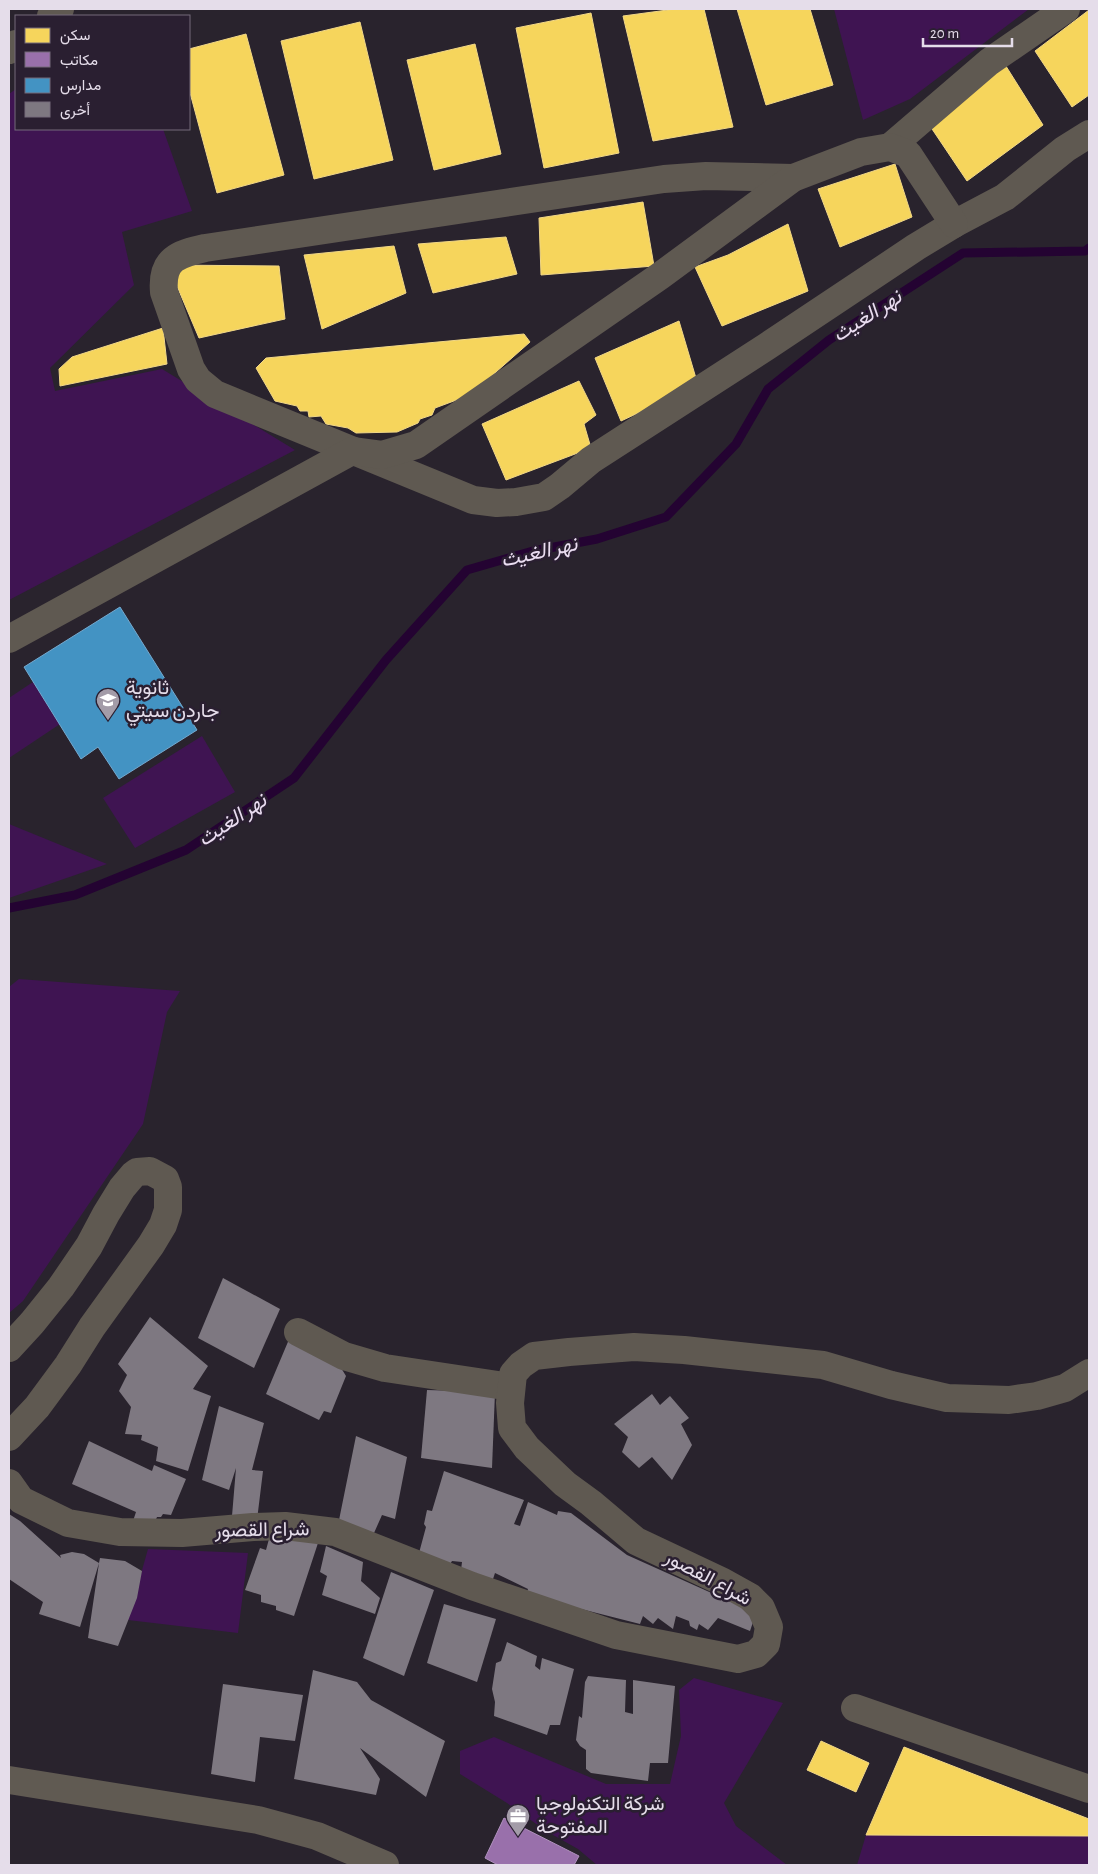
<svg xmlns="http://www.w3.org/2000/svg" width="1098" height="1874" font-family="'Alegreya Sans',Vazirmatn,sans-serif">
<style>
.green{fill:#3f1452}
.homes{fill:#f6d55c;stroke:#f1d787}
.offices{fill:#9970ab;stroke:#b091be}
.schools{fill:#4393c3;stroke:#74a9cf}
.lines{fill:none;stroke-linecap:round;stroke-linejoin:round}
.stream{stroke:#240332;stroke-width:9}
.building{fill:#7e7881}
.minor{stroke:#5f5951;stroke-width:28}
.major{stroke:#605a52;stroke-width:28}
.labels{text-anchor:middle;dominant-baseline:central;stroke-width:5;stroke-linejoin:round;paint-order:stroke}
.poi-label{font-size:20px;fill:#e5ddea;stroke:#2a1f31;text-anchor:start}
.street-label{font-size:20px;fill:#e5ddea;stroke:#2a1f31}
.water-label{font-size:21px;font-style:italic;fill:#eaddf1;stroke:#2a1f31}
</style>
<rect width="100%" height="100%" fill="#29232d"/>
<g class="green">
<path d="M834,9H1029L910,99L863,120Z"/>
<path d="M16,89V129H163L192,211L122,232L134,285L50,368L55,391L162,369L295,450L9,600V94Z"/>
<path d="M33,682L60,724L9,758V698Z"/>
<path d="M202,736L235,792L135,848L103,798Z"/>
<path d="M9,824L107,864L9,898Z"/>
<path d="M19,979L180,991L167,1012L143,1124L23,1301L9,1313V987Z"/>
<path d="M148,1549L248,1553L238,1633L128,1620Z"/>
<path d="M694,1678L783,1703L724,1803L736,1826L787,1865H597L578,1849L546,1831L507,1803L460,1774V1751L494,1737L606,1784H670L681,1736L679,1690Z"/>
<path d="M866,1835L1089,1836V1865H857Z"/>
</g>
<g class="homes">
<path d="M675,9H704L733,127L653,141L623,16Z"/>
<path d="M737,9H810L833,85L766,105Z"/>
<path d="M1089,10V95L1072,107L1035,51Z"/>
<path d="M591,13L619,153L544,168L516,28Z"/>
<path d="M360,22L393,160L314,179L281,41Z"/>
<path d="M246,34L284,175L217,193L189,89V49Z"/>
<path d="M475,44L501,154L434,170L407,60Z"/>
<path d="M1004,63L1043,125L967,181L928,123Z"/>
<path d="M895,164L912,217L840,247L818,189Z"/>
<path d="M643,202L654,266L541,275L539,218Z"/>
<path d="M788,224L808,291L722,326L695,267L728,255Z"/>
<path d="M506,237L517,274L433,293L418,244Z"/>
<path d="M394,246L406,293L322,329L304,255Z"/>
<path d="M168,265L279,266L285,319L199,338Z"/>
<path d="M679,321L698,385L621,421L595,358Z"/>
<path d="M163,328L167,364L60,386L59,369L72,357Z"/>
<path d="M524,334L530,342L470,395L435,408L432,415L420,419L418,423L397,432L356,433L348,428L326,424L321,416L309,417L308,411H300L297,406L275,401L256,368L266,358Z"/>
<path d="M579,381L596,415L584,424L591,448L506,480L482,424Z"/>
<path d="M821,1741L869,1763L856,1792L807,1770Z"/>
<path d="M904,1747L1089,1819V1836L866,1835Z"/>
</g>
<path class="offices" d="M504,1818L579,1856L574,1865H498L485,1858Z"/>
<path class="schools" d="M120,607L197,730L119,779L98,747L81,759L24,667Z"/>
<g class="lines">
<path class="stream" d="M9,908L75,895L186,850L294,778L386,660L467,570L533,551L597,539L666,517L736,444L768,389L829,340L963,253L1085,251L1089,248"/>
</g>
<g class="building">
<path d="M223,1278L280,1309L254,1368L198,1338Z"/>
<path d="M150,1317L208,1366L193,1389L211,1396L188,1471L156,1461L158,1447L141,1440L142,1435L125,1434L131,1407L119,1391L127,1375L118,1364Z"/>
<path d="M290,1337L338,1363L346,1376L331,1413L324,1411L319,1420L266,1394Z"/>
<path d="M427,1390L495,1392L492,1468L421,1458Z"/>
<path d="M652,1394L660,1405L670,1396L689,1418L681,1424L692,1445L672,1480L652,1457L639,1468L622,1452L628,1437L614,1424Z"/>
<path d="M219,1406L264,1423L252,1470L263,1471L257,1520L232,1516L236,1468L229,1490L202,1480Z"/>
<path d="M356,1436L407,1457L395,1519L382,1515L374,1533L338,1525Z"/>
<path d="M89,1441L152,1471L154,1465L186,1479L171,1515L163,1514L161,1517H157L153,1526L133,1521L136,1512L72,1484Z"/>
<path d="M444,1471L524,1500L514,1524L520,1526L528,1502L557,1515L558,1511L571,1513L627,1555L756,1613L750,1631L718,1618L708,1630L699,1624L697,1630L690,1626L689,1621L676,1616L673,1629L658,1618L653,1624L643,1616L640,1624L526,1595L528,1589L495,1573L492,1582L461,1570L462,1562L452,1561L449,1566L419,1553L426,1527L424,1524L427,1510L432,1511Z"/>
<path d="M9,1514L20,1521L61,1558L60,1555L72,1552L84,1554L99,1563L100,1558L125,1561L142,1571L137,1598L118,1646L88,1638L99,1563L80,1627L39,1614L43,1602L9,1579Z"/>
<path d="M281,1537L318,1543L294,1616L276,1610V1606L261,1602V1595L245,1590L260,1548L266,1550L269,1539Z"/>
<path d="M326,1546L363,1562L361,1581L380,1598L375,1614L322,1595L327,1576L320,1572Z"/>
<path d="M391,1572L434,1590L404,1676L363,1658Z"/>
<path d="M444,1604L496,1619L477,1682L427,1663Z"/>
<path d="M507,1642L537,1656L535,1666L540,1670L542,1658L574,1669L560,1725H550L547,1735L494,1716L495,1702L492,1689L496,1663L501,1661Z"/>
<path d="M313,1670L357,1682L371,1700L445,1741L426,1797L360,1748L380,1779L376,1795L294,1779Z"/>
<path d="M588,1676L626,1680L625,1712L633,1714V1680L675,1686L668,1763H650L648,1781L591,1773L586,1769V1750L580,1746L576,1740L579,1716L582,1718L585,1682Z"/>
<path d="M223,1684L303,1695L295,1741L260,1737L255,1782L211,1774Z"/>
</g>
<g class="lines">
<g class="minor">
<path d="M51,16L60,9"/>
<path d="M9,50L16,44"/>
<path d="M890,147L989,62L1066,9"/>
<path d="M793,178L706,176L664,179L205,248C178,254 161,259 164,292L191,369L198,380L215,394L473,500L497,503L516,502L544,497L560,486L591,460L766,347L916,247L954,224L1005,197L1065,149L1089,134"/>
<path d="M9,639L352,451L382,455L416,445L660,276L793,178L861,152L890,147L908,154L954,224"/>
<path d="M298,1332L344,1356L385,1368L511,1387"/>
<path d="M9,1348L32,1323L61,1287L89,1246L106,1214L122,1188L133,1175L137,1172L150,1171L165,1179L168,1187V1210L163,1225L151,1245L92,1327L68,1365L37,1407L9,1437"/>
<path d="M9,1483L21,1500L68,1523L120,1532L182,1533L253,1527L285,1526L335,1532L472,1586L616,1635L738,1659L756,1654L766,1644L769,1627L761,1608L750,1597L723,1582L636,1541L591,1503L565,1484L527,1448L512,1428L510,1403L513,1374L521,1365L534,1356L569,1352L634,1347L684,1350L823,1365L891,1385L947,1398L1009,1400L1037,1396L1065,1388L1089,1373"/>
<path d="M855,1708L1089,1789"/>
</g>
<path class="major" d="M9,1780L258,1820L317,1836L385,1865"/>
</g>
<defs>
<g id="school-pin" transform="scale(1.25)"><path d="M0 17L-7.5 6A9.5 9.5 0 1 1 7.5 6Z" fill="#a39ca8" stroke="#2a1f31"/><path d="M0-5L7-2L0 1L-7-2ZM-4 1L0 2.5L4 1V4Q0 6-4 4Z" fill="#fff"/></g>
<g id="office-pin" transform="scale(1.25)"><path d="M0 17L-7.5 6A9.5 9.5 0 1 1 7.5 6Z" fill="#a39ca8" stroke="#2a1f31"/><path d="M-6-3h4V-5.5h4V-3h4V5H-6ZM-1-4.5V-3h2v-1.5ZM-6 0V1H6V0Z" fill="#fff"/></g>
</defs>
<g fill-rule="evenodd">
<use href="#school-pin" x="108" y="700"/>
<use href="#office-pin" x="518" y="1816"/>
</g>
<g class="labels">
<g class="poi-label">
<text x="126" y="688">ثانوية<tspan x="126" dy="23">جاردن سيتي</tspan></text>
<text x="536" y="1804">شركة التكنولوجيا<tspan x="536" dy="23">المفتوحة</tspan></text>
</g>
<g class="street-label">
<text transform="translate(262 1530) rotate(-1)">شراع القصور</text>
<text transform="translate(708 1578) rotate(28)">شراع القصور</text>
</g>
<g class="water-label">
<text transform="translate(867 316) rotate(-33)">نهر الغيث</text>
<text transform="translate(539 552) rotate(-13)">نهر الغيث</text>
<text transform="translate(232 820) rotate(-34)">نهر الغيث</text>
</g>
</g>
<rect width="1098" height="1874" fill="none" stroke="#e5ddea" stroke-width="20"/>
<rect x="15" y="15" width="175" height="115" fill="#2a1f31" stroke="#756b7b"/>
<rect x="25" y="28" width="25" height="15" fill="#f6d55c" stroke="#756b7b"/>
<text x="60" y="40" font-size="15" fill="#e5ddea">سكن</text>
<rect x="25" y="52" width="25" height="15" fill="#9970ab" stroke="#756b7b"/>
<text x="60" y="65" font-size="15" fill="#e5ddea">مكاتب</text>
<rect x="25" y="78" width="25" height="15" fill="#4393c3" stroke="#756b7b"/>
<text x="60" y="90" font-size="15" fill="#e5ddea">مدارس</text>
<rect x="25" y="102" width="25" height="15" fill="#7e7881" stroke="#756b7b"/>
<text x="60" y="115" font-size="15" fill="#e5ddea">أخرى</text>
<path d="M923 38v8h89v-8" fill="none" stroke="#e5ddea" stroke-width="2.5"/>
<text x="930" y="38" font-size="15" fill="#e5ddea" stroke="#2a1f31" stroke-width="4" paint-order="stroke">20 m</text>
</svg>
